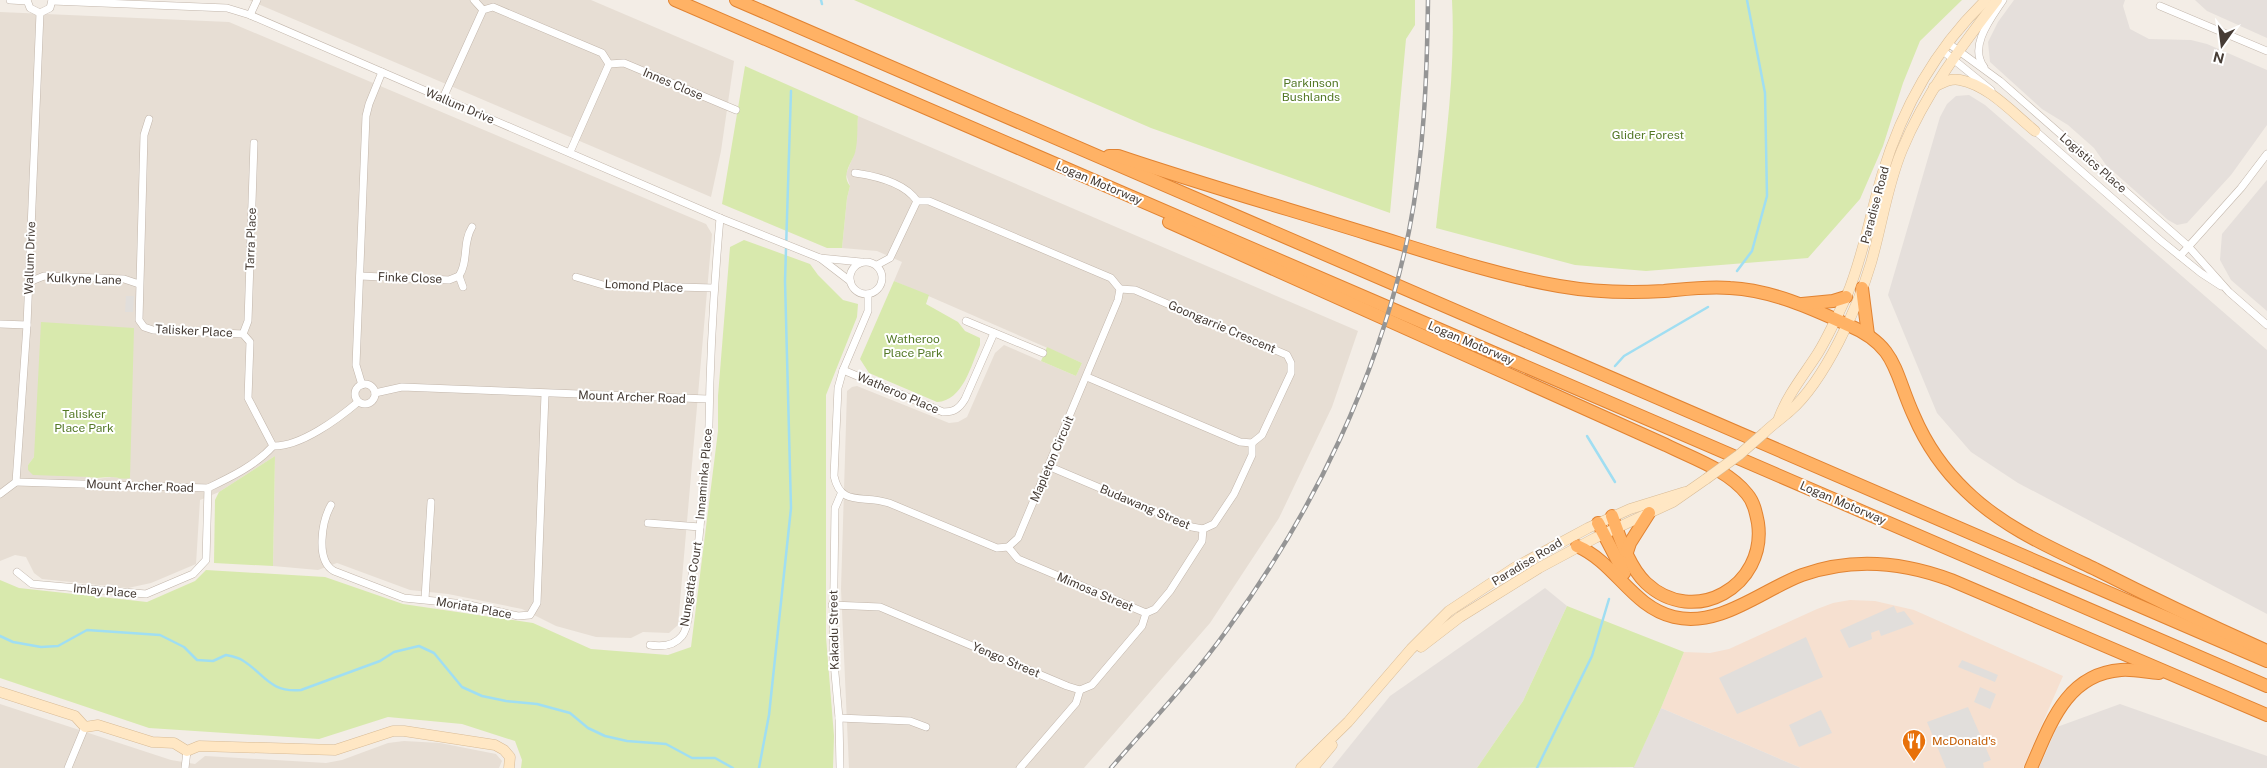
<svg xmlns="http://www.w3.org/2000/svg" width="2267" height="768" font-family="'Public Sans',sans-serif">
<style>
.residential{fill:#e7ded4;fill-rule:evenodd}
.commercial{fill:#f6e0d0}
.industrial{fill:#e5dfdb}
.green{fill:#d8e9ad}
.parking{fill:#e1dedb}
.lines{fill:none;stroke-linecap:round;stroke-linejoin:round}
.stream{stroke:#a0def2;stroke-width:2.5}
.street-casing{stroke:#c2b6ab;stroke-width:8}
.secondary-casing{stroke:#d8bb96;stroke-width:11}
.highway-casing{stroke:#e18332;stroke-width:14}
.street{stroke:#fff;stroke-width:7}
.secondary{stroke:#ffe7c4;stroke-width:10}
.highway{stroke:#ffb265;stroke-width:12}
.rail-casing{stroke:#959595;stroke-width:4.5}
.rail{stroke:#fff;stroke-width:2.5;stroke-dasharray:8;stroke-linecap:butt}
.secondary-bridge-casing{stroke:#d8bb96;stroke-width:11;stroke-linecap:butt}
.secondary-bridge{stroke:#ffe7c4;stroke-width:10}
.labels{text-anchor:middle;dominant-baseline:central;stroke-width:4;stroke-linejoin:round;paint-order:stroke}
.park-label{font-size:12px;fill:#547927;stroke:#fff}
.street-label{font-size:12px;fill:#463c35;stroke:#fff}
.food-label{font-size:12px;fill:#c56008;stroke:#fff;text-anchor:start}
</style>
<rect width="100%" height="100%" fill="#f3ede6"/>
<g class="residential">
<path d="M249,0H591L734,61L721,151L711,197Z"/>
<path d="M0,12L229,22L706,224L712,234L678,625L669,633L643,632L631,638L596,637L556,626L522,609L448,594L410,590L337,563L318,570L273,566L275,456L219,492L200,500L196,564L151,583L128,588L42,579L34,573L26,557L15,555L0,561ZM34,457L128,479L112,477L97,479L28,465Z"/>
<path d="M858,116L1358,331L1332,407L1279,518L1210,623L1084,768H849L841,589L847,391L852,387L857,386L949,423L958,422L967,417L995,353L1004,345L1076,376L1082,363L894,281L902,262L877,251L842,248L847,198L850,186L846,174L855,152Z"/>
<path d="M0,704L171,760L195,764L205,756L326,763L342,760L388,743L404,741L440,743L496,754L502,761L499,768H0Z"/>
</g>
<path class="commercial" d="M1850,600L1875,601L1914,610L2063,676L2023,768H1801L1661,708L1684,652L1710,653L1729,649L1817,609L1833,603Z"/>
<g class="industrial">
<path d="M2014,0H2125L2123,6L2130,29L2149,39L2191,40L2207,44L2267,70V125L2231,175L2187,223L2177,225L2168,220L2106,165L2094,148L2068,125L2042,109L1990,62L1988,42L1998,22Z"/>
<path d="M2195,0H2267V38L2207,11Z"/>
<path d="M1969,95L1985,105L2267,350V614L2018,483L1971,452L1937,413L1888,295L1940,117L1947,104L1956,96Z"/>
<path d="M2267,180V311L2231,280L2220,260L2222,234Z"/>
<path d="M1545,588L1567,606L1523,701L1477,768H1332L1390,696Z"/>
<path d="M2120,704L2267,756V768H2039L2057,727Z"/>
<path d="M1661,708L1801,768H1633Z"/>
</g>
<g class="green">
<path d="M854,0H1415V25L1406,39L1390,213L1151,128Z"/>
<path d="M1452,0H1962L1920,41L1903,83L1883,146L1860,199L1808,258L1646,271L1575,265L1436,228C1444,153 1456,76 1452,0Z"/>
<path d="M745,66L858,116C857,128 858,142 855,153C851,164 841,175 850,186L847,198L842,248H827L722,204Z"/>
<path d="M744,240L810,264L818,275L843,300L858,304L857,317L826,395V637L834,736L833,768H521L522,760L515,741L462,724L388,717L319,739L149,728L0,678V580L19,588L147,602L195,581L206,570L325,577L403,604L533,623L591,649L668,655L691,647L718,431V396L730,247Z"/>
<path d="M894,281L929,295L926,304L958,322L965,331L980,338V345C971,365 963,401 937,402L869,373L860,359Z"/>
<path d="M41,322L134,328L130,478C122,480 117,477 110,477C101,477 97,479 89,477L33,475L28,470V465L34,457Z"/>
<path d="M1047,347L1082,363L1076,376L1041,361Z"/>
<path d="M275,456L273,566L214,563L215,500L219,492Z"/>
<path d="M1567,606L1684,652L1661,708L1634,767L1477,768L1523,701Z"/>
</g>
<g class="parking">
<path d="M126,296H134L133,312H125Z"/>
<path d="M1894,606L1897,613L1904,611L1914,624L1881,636L1879,630L1871,633L1872,639L1849,648L1840,630Z"/>
<path d="M1806,637L1823,677L1737,714L1719,678Z"/>
<path d="M1962,660L1998,675L1995,682L1958,667Z"/>
<path d="M1980,687L1996,694L1990,709L1974,702Z"/>
<path d="M1968,707L1991,760L1983,763L1984,768H1946L1927,722Z"/>
<path d="M1821,710L1832,733L1799,747L1789,725Z"/>
</g>
<g class="lines">
<g class="stream">
<path d="M821,0L822,4"/>
<path d="M1737,271L1752,251L1767,196L1765,93L1747,0"/>
<path d="M1615,366L1624,356L1708,307"/>
<path d="M1587,436L1615,482"/>
<path d="M0,636L13,642L41,647L58,646L87,630L160,635L184,647L197,660L213,661L226,655C231,656 237,657 242,660C264,673 269,693 301,690L380,661L394,652L419,646L434,653L462,687L482,696L506,701L537,704L570,713L588,728L605,736L627,741L666,744L692,758H715L733,768"/>
<path d="M759,768L769,715L791,508L785,281L791,91"/>
<path d="M1537,768L1592,656L1609,599"/>
</g>
<g class="street-casing">
<g id="street">
<path d="M10,0L27,1"/>
<path d="M27,0L30,8L40,13L50,8L52,0"/>
<path d="M474,0L483,10"/>
<path d="M52,1L227,8L250,15L720,218L820,258L850,281"/>
<path d="M2160,6L2267,51"/>
<path d="M250,15L257,0"/>
<path d="M1948,43L2000,81L2188,246L2229,292L2267,325"/>
<path d="M1943,51L1991,90"/>
<path d="M609,64L624,63L736,110"/>
<path d="M1984,67C1968,46 1992,17 2003,0"/>
<path d="M443,98L483,10L493,7L602,53L609,64L570,152"/>
<path d="M149,119L144,135L139,320L144,327L153,330L243,334L250,342L248,398L273,446"/>
<path d="M2032,128L2160,240L2201,273L2221,286"/>
<path d="M855,173C876,176 905,183 917,201"/>
<path d="M2180,256L2241,188L2267,154"/>
<path d="M820,258L861,262"/>
<circle cx="866" cy="278" r="16"/>
<path d="M360,276L449,280L459,276"/>
<path d="M576,277L603,285L714,288"/>
<path d="M29,282L44,276L124,279L139,284"/>
<path d="M463,287L459,276C469,261 462,243 472,227"/>
<path d="M868,294V311L843,370L838,388L834,476C841,508 863,494 889,503L997,548L1008,547L1018,538L1118,300L1120,289L1111,278L929,201H917L890,258L877,265"/>
<path d="M966,321L1043,353"/>
<path d="M0,324L27,325"/>
<path d="M243,334L248,321L254,143"/>
<path d="M843,370L943,412C954,412 959,409 965,399L994,333"/>
<path d="M1087,377L1240,442L1252,443L1262,435L1291,373V363L1287,355L1135,290L1120,289"/>
<circle cx="365" cy="394" r="10"/>
<path d="M362,385L356,365L366,116L369,104L382,72"/>
<path d="M375,393L402,387L708,399"/>
<path d="M1048,466L1192,527L1203,529L1214,524L1234,494L1252,455V443"/>
<path d="M16,482L208,488C231,477 256,465 273,446C300,447 338,419 358,402"/>
<path d="M0,494L16,482L27,325L40,13"/>
<path d="M331,505C322,521 315,560 334,571L404,598L465,604L518,616L530,615L537,603L545,394"/>
<path d="M648,523L700,527"/>
<path d="M1008,547L1018,559L1146,613L1155,609L1170,591L1202,541L1203,529"/>
<path d="M17,572L32,584L146,594L193,574L206,560L208,488"/>
<path d="M425,599L431,502"/>
<path d="M832,605L880,607L1067,686L1080,690L1092,685L1142,626L1146,613"/>
<path d="M650,645C662,647 674,646 682,636C692,623 689,586 693,569C694,563 697,556 698,550C701,508 708,466 709,424C710,355 714,286 720,218"/>
<path d="M839,718L910,721L926,727"/>
<path d="M68,768L85,727"/>
<path d="M185,768L187,751"/>
<path d="M840,768L839,718L833,651L835,508L841,494"/>
<path d="M1020,768L1076,703L1080,690"/>
</g>
</g>
<g class="secondary-casing">
<g id="secondary">
<path d="M1934,87C1942,83 1950,78 1960,80C1988,85 2013,113 2035,131"/>
<path d="M1779,418C1788,394 1804,375 1818,353C1829,335 1838,315 1847,295C1863,257 1870,215 1882,175C1902,109 1936,48 1986,0"/>
<path d="M1764,433C1772,425 1781,419 1790,411C1825,380 1858,307 1871,263C1882,225 1887,186 1902,150C1925,94 1961,47 1997,0"/>
<path d="M1421,647L1460,617L1539,568L1595,538L1673,502L1706,479"/>
<path d="M0,692L75,716L85,727L98,725L152,742L174,743L187,751L199,746L335,750L393,731H404L495,745L504,750L510,757L509,768"/>
<path d="M1301,768L1348,722L1411,649L1449,611L1514,568L1588,528L1630,509L1685,492"/>
<path d="M1313,768L1332,745"/>
</g>
</g>
<g class="highway-casing">
<g id="highway">
<path d="M675,0L2267,686"/>
<path d="M736,0L2267,661"/>
<path d="M1109,156H1118C1201,184 1285,208 1369,234C1431,253 1495,275 1559,286C1593,292 1629,293 1664,291C1686,289 1708,286 1730,288C1771,290 1811,308 1848,325C1898,346 1894,373 1914,416C1926,444 1944,470 1966,491C2003,527 2049,547 2095,569C2152,598 2209,625 2267,651"/>
<path d="M1169,222L1666,445C1694,459 1728,470 1747,494C1754,502 1756,513 1758,523C1767,586 1694,628 1646,583C1629,567 1620,538 1612,516"/>
<path d="M1862,288L1868,335"/>
<path d="M1802,304L1833,301L1846,297"/>
<path d="M1598,523L1624,573L1621,576"/>
<path d="M1577,546C1616,563 1632,607 1674,617C1720,628 1762,590 1802,575C1852,557 1903,562 1951,580L2267,715"/>
<path d="M1627,552L1630,543L1649,513"/>
<path d="M2031,768C2050,725 2066,674 2121,670C2133,669 2146,672 2159,673"/>
</g>
</g>
<use href="#street" class="street"/>
<use href="#secondary" class="secondary"/>
<use href="#highway" class="highway"/>
<g class="rail-casing">
<path id="rail" d="M1111,768C1150,723 1192,679 1227,630C1313,513 1380,374 1409,231C1424,155 1427,77 1428,0"/>
</g>
<use href="#rail" class="rail"/>
<g class="secondary-bridge-casing">
<path id="secondary-bridge" d="M1706,479L1739,455L1764,433"/>
</g>
<use href="#secondary-bridge" class="secondary-bridge"/>
</g>
<defs>
<g id="restaurant-pin" transform="scale(1.25)"><path d="M0 17L-7.5 6A9.5 9.5 0 1 1 7.5 6Z" fill="#e8710a" stroke="#fff"/><path d="M-5-6h1v4h1v-4h1v4h1v-4h1v5L-1.5 .5V6h-2V.5L-5-1ZM5-6V6H3V1.5H1.5Q1.5-4 5-6Z" fill="#fff"/></g>
</defs>
<g fill-rule="evenodd">
<use href="#restaurant-pin" x="1914" y="741"/>
</g>
<g class="labels">
<g class="park-label">
<text x="1311" y="83">Parkinson<tspan x="1311" dy="14">Bushlands</tspan></text>
<text x="1648" y="135">Glider Forest</text>
<text x="913" y="339">Watheroo<tspan x="913" dy="14">Place Park</tspan></text>
<text x="84" y="414">Talisker<tspan x="84" dy="14">Place Park</tspan></text>
</g>
<g class="street-label">
<text transform="translate(673 84) rotate(23)">Innes Close</text>
<text transform="translate(460 106) rotate(23)">Wallum Drive</text>
<text transform="translate(2093 163) rotate(41)">Logistics Place</text>
<text transform="translate(1099 183) rotate(23)">Logan Motorway</text>
<text transform="translate(1875 205) rotate(-75)">Paradise Road</text>
<text transform="translate(251 239) rotate(-88)">Tarra Place</text>
<text transform="translate(30 258) rotate(-88)">Wallum Drive</text>
<text transform="translate(410 278) rotate(2)">Finke Close</text>
<text transform="translate(84 279) rotate(2)">Kulkyne Lane</text>
<text transform="translate(644 286) rotate(3)">Lomond Place</text>
<text transform="translate(1222 327) rotate(23)">Goongarrie Crescent</text>
<text transform="translate(194 331) rotate(3)">Talisker Place</text>
<text transform="translate(1471 343) rotate(23)">Logan Motorway</text>
<text transform="translate(898 393) rotate(23)">Watheroo Place</text>
<text transform="translate(632 397) rotate(2)">Mount Archer Road</text>
<text transform="translate(1052 459) rotate(-67)">Mapleton Circuit</text>
<text transform="translate(704 474) rotate(-85)">Innaminka Place</text>
<text transform="translate(140 486) rotate(2)">Mount Archer Road</text>
<text transform="translate(1843 503) rotate(23)">Logan Motorway</text>
<text transform="translate(1145 507) rotate(23)">Budawang Street</text>
<text transform="translate(1527 562) rotate(-31)">Paradise Road</text>
<text transform="translate(691 584) rotate(-81)">Nungatta Court</text>
<text transform="translate(105 591) rotate(5)">Imlay Place</text>
<text transform="translate(1095 592) rotate(23)">Mimosa Street</text>
<text transform="translate(474 608) rotate(10)">Moriata Place</text>
<text transform="translate(834 630) rotate(-91)">Kakadu Street</text>
<text transform="translate(1006 660) rotate(23)">Yengo Street</text>
</g>
<g class="food-label">
<text x="1932" y="741">McDonald's</text>
</g>
</g>
<g transform="translate(2222 45) rotate(194)" stroke="#ffffff" stroke-width="4" paint-order="stroke">
<path d="M0-4L9 19L0 12L-9 19Z" fill="#463c35"/>
<text y="-8" font-size="14" font-weight="bold" text-anchor="middle" fill="#463c35">N</text>
</g>
</svg>
